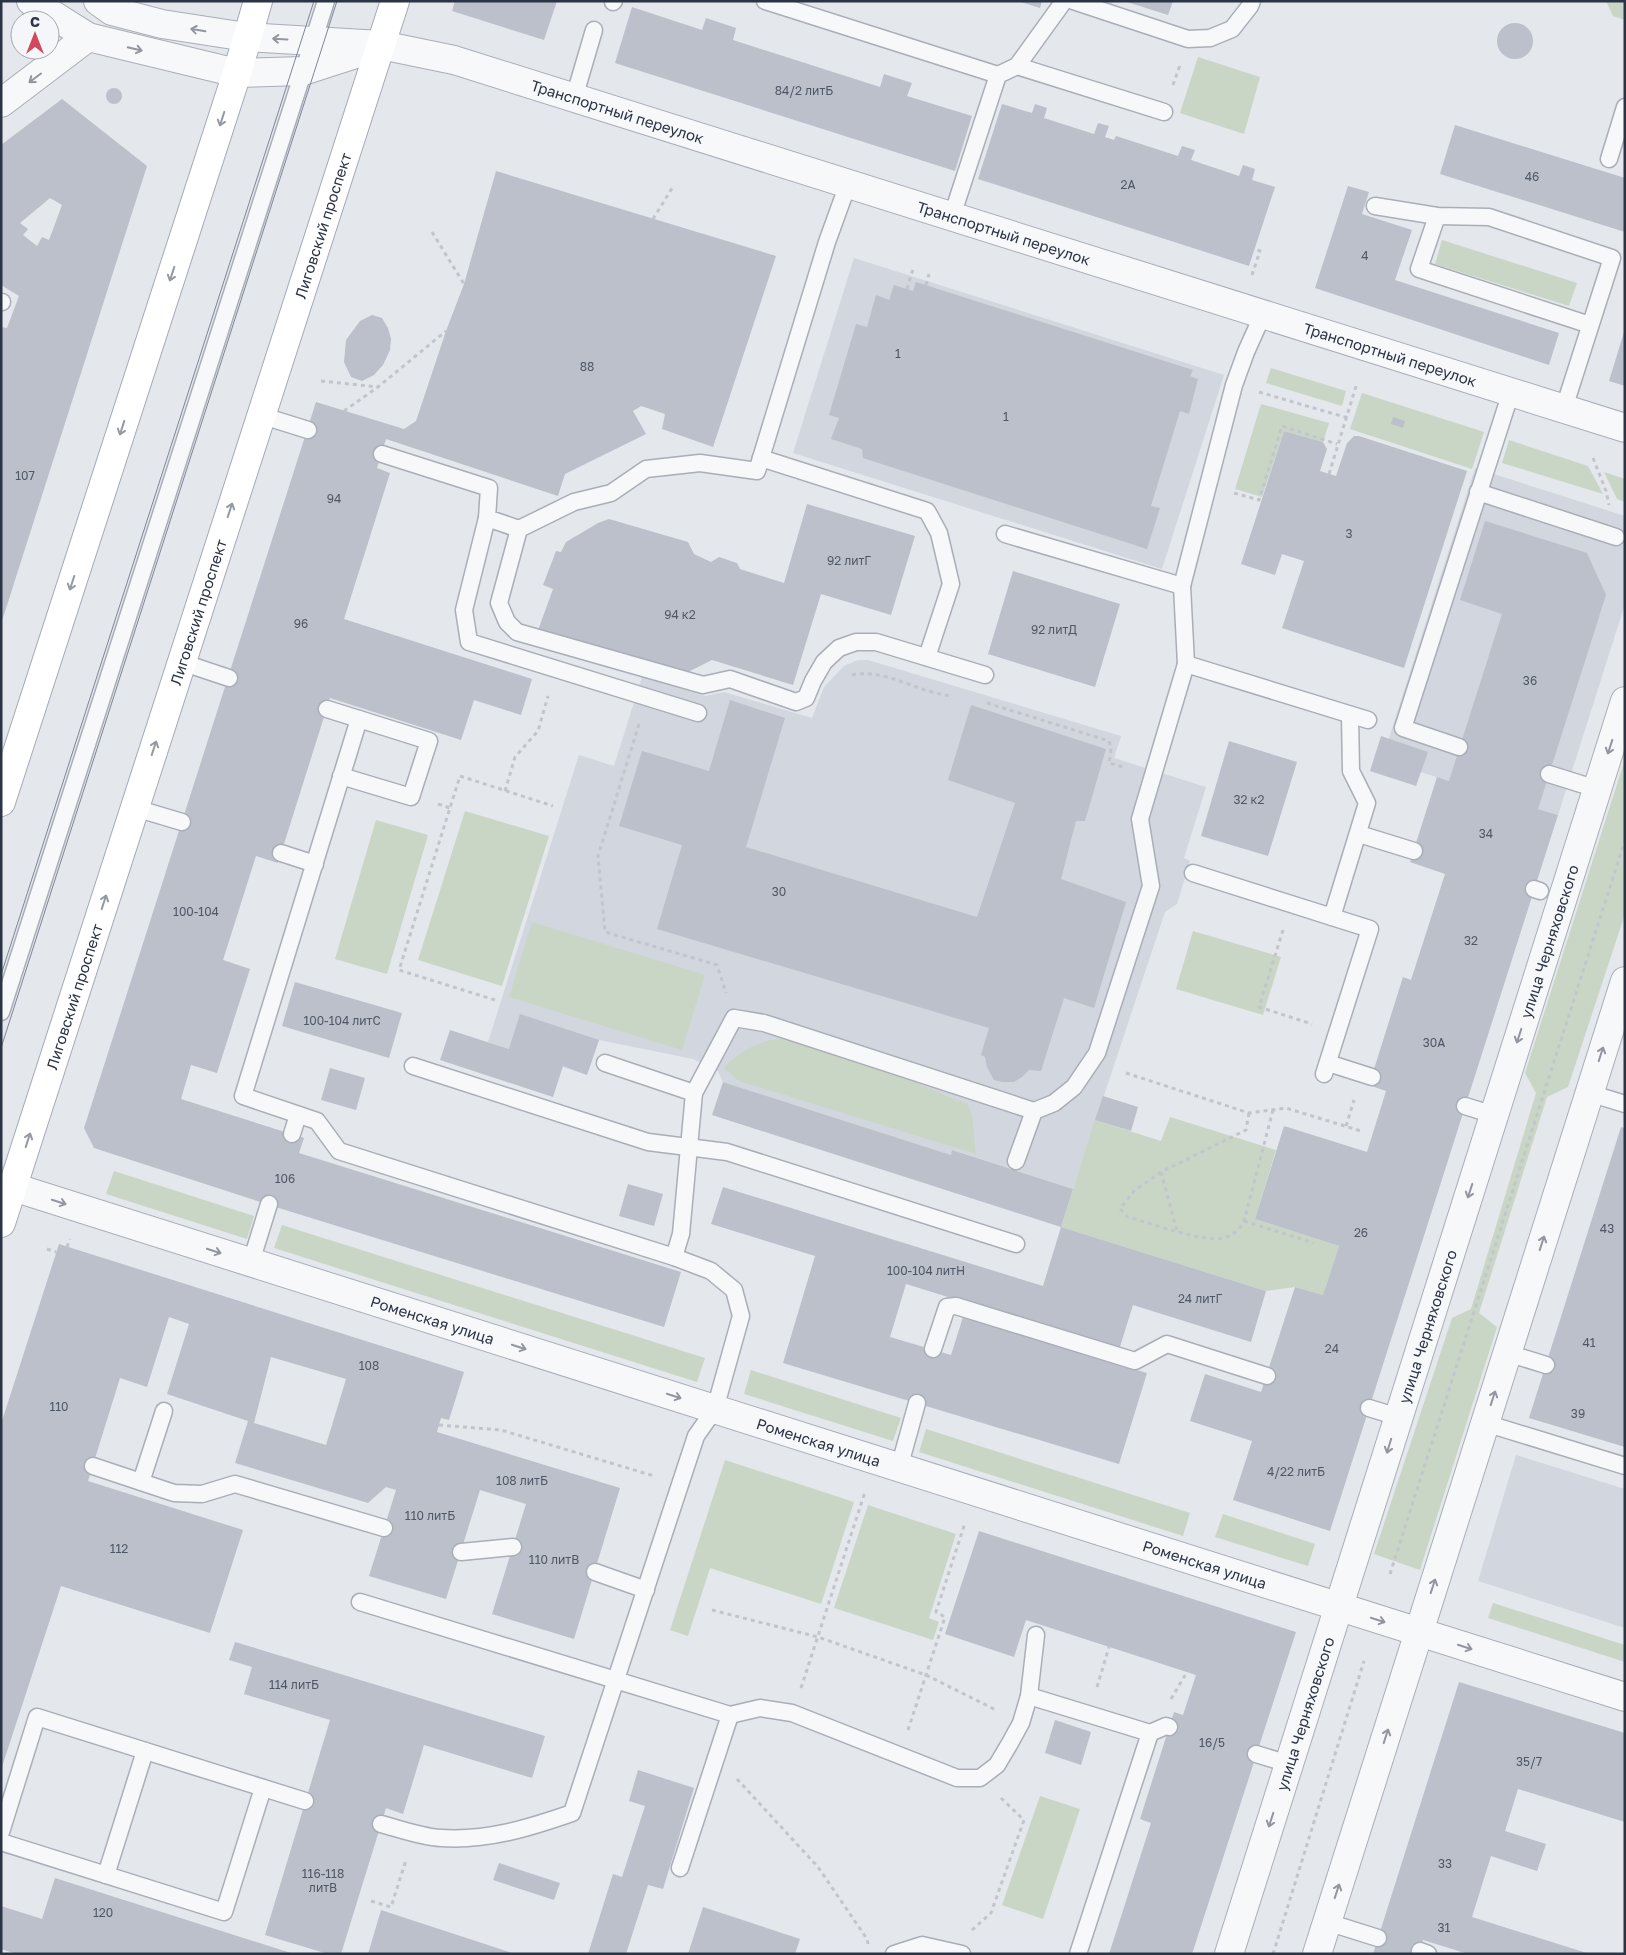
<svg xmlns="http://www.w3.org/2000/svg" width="1626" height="1955" font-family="'Golos Text',sans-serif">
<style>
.built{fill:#d2d6de}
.green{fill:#c9d6c5}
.building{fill:#bbc0ca;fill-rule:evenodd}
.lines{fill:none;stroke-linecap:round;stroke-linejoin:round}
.service-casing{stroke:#a9aeb7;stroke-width:19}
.minor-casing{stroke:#a9aeb7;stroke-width:30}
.tertiary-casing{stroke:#a9aeb7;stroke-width:30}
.primary-casing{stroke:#a3abb8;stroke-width:30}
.path{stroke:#c2c5cb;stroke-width:3;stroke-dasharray:4 4;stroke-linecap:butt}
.service{stroke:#f7f8fa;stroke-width:16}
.minor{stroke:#f7f8fa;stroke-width:28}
.tertiary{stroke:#f7f8fa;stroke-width:28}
.primary{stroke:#fff;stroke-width:28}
.tram{stroke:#7d8696;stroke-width:1}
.oneway{stroke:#9196a0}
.oneway2{stroke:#959aa2}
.labels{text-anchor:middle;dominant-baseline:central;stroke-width:5;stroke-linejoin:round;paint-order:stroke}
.number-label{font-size:12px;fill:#4f5766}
.street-label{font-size:15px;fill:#2b3445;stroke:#f4f6f9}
</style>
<rect width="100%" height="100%" fill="#e4e7ec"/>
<g class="built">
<path d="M854,258L1224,375L1162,569L793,453Z"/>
<path d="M1475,468L1625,516V604L1558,815L1382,760Z"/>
<path d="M858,660H868L1121,736L1114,758L1206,787L1184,858L1190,861L1177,904L1165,912L1073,1189L953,1150L951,1155L723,1082L718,1071L693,1059L599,1040L587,1075L488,1042L579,755L614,766L642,677L705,696L724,692L812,718L824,687L844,666Z"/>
<path d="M1516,1455L1625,1489V1628L1478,1581Z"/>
</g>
<g class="green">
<path d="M1606,1H1625V20L1613,16Z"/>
<path d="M1198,57L1260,77L1244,134L1180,113Z"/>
<path d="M1442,240L1577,283L1569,306L1435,264Z"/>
<path d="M1271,368L1346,391L1342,406L1266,383Z"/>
<path d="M1362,393L1484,432L1472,469L1350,429Z"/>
<path d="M1261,404L1329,423L1323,442L1284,431L1262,497L1235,489Z"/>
<path d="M1509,440L1588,466L1603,494L1502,463Z"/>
<path d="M1604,472L1625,479V502L1617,499Z"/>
<path d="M1625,759V914L1568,1087L1547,1097L1479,1313L1497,1327L1420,1570L1374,1554L1452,1318L1471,1309L1536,1093L1525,1073Z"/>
<path d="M465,811L549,836L502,986L418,960Z"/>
<path d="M376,820L428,835L387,974L335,959Z"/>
<path d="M532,922L705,975L682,1050L509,997Z"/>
<path d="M1193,931L1281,957L1263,1015L1176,989Z"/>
<path d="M793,1037L815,1041L967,1104L972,1115L976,1154L739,1081L724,1068C744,1047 764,1039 793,1037Z"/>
<path d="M1170,1117L1276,1150L1255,1219L1339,1246L1323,1295L1295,1287L1266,1291L1061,1227L1095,1120L1161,1141Z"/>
<path d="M114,1171L254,1216L247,1239L106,1194Z"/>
<path d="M282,1225L705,1358L697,1382L274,1248Z"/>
<path d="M751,1370L901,1418L893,1441L744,1394Z"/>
<path d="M926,1429L1190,1513L1183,1536L919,1452Z"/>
<path d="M725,1460L854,1502L821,1604L710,1568L688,1636L670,1630Z"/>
<path d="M868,1505L956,1534L929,1618L939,1622L933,1640L834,1608Z"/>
<path d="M1223,1514L1315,1544L1308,1566L1215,1537Z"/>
<path d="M1493,1603L1625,1645V1662L1488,1618Z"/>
<path d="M1040,1796L1080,1809L1043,1919L1002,1905Z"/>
</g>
<g class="building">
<path d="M455,1H557L544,40L452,11Z"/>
<path d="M1018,1H1042L1040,8Z"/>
<path d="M1124,1H1173L1168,15Z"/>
<path d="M632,7L702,30L706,18L736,28L733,40L880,87L884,74L912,83L907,96L972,116L955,171L615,63Z"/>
<circle cx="1515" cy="41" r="18"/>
<circle cx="114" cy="96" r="8"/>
<path d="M62,99L147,166L2,621L1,327L7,328L19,296L1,285V145ZM50,198L62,205L49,240L42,237L37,246L23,235L28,229L20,223Z"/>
<path d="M1002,104L1032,113L1035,104L1047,108L1044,118L1094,134L1098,123L1109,126L1105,137L1114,140L1116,136L1178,156L1182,146L1195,150L1191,160L1239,176L1243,165L1255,169L1252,180L1275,187L1249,266L978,179Z"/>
<path d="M1455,125L1625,178V232L1440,174Z"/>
<path d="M496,171L776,256L713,447L662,429L665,414L641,406L633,411L646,434L565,474L558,496L386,439L377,468L390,473L344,619L532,679L521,715L474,700L461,740L330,698L278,863L256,856L223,960L250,969L217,1073L191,1065L181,1099L304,1138L299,1153L681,1272L664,1327L282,1209L94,1148L84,1128L316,402L404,429L416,421L446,331L464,284Z"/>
<path d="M1348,186L1369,192L1362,214L1412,230L1395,280L1559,333L1549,365L1315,288Z"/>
<path d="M916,282L1193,370L1190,376L1198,379L1189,414L1180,411L1151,506L1160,508L1147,549L863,458L862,449L831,439L839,418L829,415L856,324L867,327L876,295L889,300L894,285L913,291Z"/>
<path d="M372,315L382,318L388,328L391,339L390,350L383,365L374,375L362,381L351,377L344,362L346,340L360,321Z"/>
<path d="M1624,332H1625V386L1609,381Z"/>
<path d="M1393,417L1405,421L1403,428L1391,424Z"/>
<path d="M1284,431L1323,442L1327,449L1320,471L1336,476L1347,443L1354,436H1359L1467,471L1404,668L1282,628L1304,561L1282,554L1275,575L1241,564Z"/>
<path d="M807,504L915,536L891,615L821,594L793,685L712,660L678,677L537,633L553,589L543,585L556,551L561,552L566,542L598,523L609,519L688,542L694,554L711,562L719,557L737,563L740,569L784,583Z"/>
<path d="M1485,521L1587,553L1606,595L1538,809L1558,815L1330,1531L1233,1500L1252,1441L1190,1421L1205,1374L1261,1392L1295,1287L1323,1295L1339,1246L1255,1219L1284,1126L1367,1152L1386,1091L1369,1085L1403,977L1411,980L1445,874L1410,862L1437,777L1449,781L1502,614L1460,600Z"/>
<path d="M1013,571L1120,604L1095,687L988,654Z"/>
<path d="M730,700L785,718L746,847L977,917L1015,803L948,780L971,705L1106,749L1085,821H1076L1061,879L1126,902L1094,1008L1064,998L1041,1071L1029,1070L1022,1077L1014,1082H1002L994,1080L987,1067L985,1057L981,1055L989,1028L657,929L682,845L619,826L642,751L709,771Z"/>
<path d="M1381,736L1428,752L1416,786L1370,771Z"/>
<path d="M1229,741L1297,762L1268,856L1201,836Z"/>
<path d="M295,982L402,1013L389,1058L282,1026Z"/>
<path d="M520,1014L599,1040L587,1075L563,1066L553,1097L440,1060L450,1030L509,1049Z"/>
<path d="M330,1068L365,1078L356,1110L321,1100Z"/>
<path d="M723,1082L951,1155L952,1150L1073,1189L1061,1227L712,1115Z"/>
<path d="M1103,1096L1138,1107L1131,1131L1095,1120Z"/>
<path d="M1621,1127L1625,1128V1447L1529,1418Z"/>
<path d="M628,1184L663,1194L654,1226L619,1216Z"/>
<path d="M723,1187L1043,1286L1061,1227L1266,1291L1251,1342L1133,1305L1119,1350L906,1284L890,1337L951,1355L963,1317L1147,1373L1119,1464L783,1363L815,1256L711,1224Z"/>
<path d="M59,1244L464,1372L449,1420L441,1418L437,1432L620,1488L574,1639L492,1614L526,1504L480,1490L446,1599L369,1576L396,1490L386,1487L368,1503L235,1463L248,1421L167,1394L189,1324L169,1317L147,1387L120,1378L88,1481L243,1530L210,1633L61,1586L1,1770V1424ZM271,1357L346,1379L326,1445L254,1423Z"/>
<path d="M979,1531L1296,1632L1192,1954H1109L1151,1823L1140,1819L1174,1712L1183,1715L1196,1675L1026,1620L1014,1657L945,1634Z"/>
<path d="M235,1642L545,1736L532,1778L424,1745L403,1814L386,1808L341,1954H328L265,1935L330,1720L244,1694L252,1667L229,1660Z"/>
<path d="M1459,1682L1625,1733V1822L1518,1789L1505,1831L1546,1844L1537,1871L1491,1856L1472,1917L1590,1954H1468L1423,1940L1419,1954H1373Z"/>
<path d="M1055,1720L1091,1732L1081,1765L1045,1753Z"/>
<path d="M638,1770L694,1788L663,1889L648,1885L626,1954H588L613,1874L622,1877L645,1806L629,1801Z"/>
<path d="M499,1863L560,1883L554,1900L493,1880Z"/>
<path d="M55,1878L291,1953V1954H16L1,1949V1906L42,1919Z"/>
<path d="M703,1907L800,1939L795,1954H688Z"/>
<path d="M381,1910L512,1953V1954H368Z"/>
</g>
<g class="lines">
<g class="service-casing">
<g id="service">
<path d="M765,1L998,75"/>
<path d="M1073,1L1188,39L1210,38L1232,29L1250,6L1252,1"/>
<path d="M613,2L614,1"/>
<path d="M1017,66L1164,112"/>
<path d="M574,98L594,30"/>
<path d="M1609,159L1625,107"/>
<path d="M1375,206L1437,216L1489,217L1612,258L1564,408"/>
<path d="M952,216L998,75L1017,66L1064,1"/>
<path d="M1437,216L1419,269L1590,325"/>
<path d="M1,302H2"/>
<path d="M1263,314L1246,352L1234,385L1182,586L1186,664L1368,720"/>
<path d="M260,415L308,430"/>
<path d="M382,454L489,488L487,518L519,529L574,502L611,493L646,469L700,463L757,471L827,242L848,184"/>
<path d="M761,458L927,511L939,533L951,584L927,657"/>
<path d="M1478,492L1616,537"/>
<path d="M487,518L464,610L469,642L698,713"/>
<path d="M519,529L499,603L507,622L517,632L703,685L730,679L796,702L806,698L813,681L824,662L839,648L856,642H876L985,675"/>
<path d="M1005,534L1182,586"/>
<path d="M181,662L229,678"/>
<path d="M327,709L429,741L411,797L341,776"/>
<path d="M359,719L243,1096L317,1121L339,1151L674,1257L711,1271L734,1290L741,1316L715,1409L696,1436L572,1813C529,1828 487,1841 441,1838C421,1837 400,1829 381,1824"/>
<path d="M1459,747L1403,728L1511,392"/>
<path d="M1549,774L1597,789"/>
<path d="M135,808L182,822"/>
<path d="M1359,834L1414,851"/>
<path d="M281,853L315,864"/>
<path d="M1193,873L1332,917"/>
<path d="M1534,889L1540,891"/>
<path d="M1,1012L326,1"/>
<path d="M605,1063L694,1093L681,1234L674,1257"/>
<path d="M1328,1063L1372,1077"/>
<path d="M413,1066L648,1142L727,1152L1016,1244"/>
<path d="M1324,1074L1370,929L1332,917L1367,803L1351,771L1350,715"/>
<path d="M694,1093L734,1018L764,1023L1034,1111L1054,1103L1074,1087L1097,1053L1151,886L1140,819L1186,664"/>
<path d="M1589,1093L1625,1104"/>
<path d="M1465,1106L1494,1115"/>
<path d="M292,1134L298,1115"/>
<path d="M1016,1161L1034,1111"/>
<path d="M251,1262L269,1204"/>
<path d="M933,1349L947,1307L956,1306L1135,1361L1167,1344L1267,1376"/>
<path d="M1507,1353L1546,1365"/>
<path d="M1369,1408L1398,1417"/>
<path d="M1485,1423L1625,1466"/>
<path d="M93,1466L174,1493L202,1494L235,1484L384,1528"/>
<path d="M899,1468L917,1403"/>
<path d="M141,1482L164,1411"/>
<path d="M461,1552L513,1547"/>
<path d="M595,1572L646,1590"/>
<path d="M360,1602L730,1715L760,1708L792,1713L957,1778H980L997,1765L1010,1743L1021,1723L1029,1696L1036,1635"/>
<path d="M1029,1696L1150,1733L1078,1954"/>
<path d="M1150,1733L1166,1726L1169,1727"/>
<path d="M1256,1754L1289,1764"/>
<path d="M1,1832L37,1717L305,1801"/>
<path d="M1,1842L224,1912L263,1788"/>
<path d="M680,1868L730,1715"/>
<path d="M106,1875L145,1751"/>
<path d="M1327,1922L1378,1938"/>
<path d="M1420,1951L1428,1954"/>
<path d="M894,1954L922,1945L962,1954"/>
</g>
</g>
<g class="minor-casing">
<g id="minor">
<path d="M1,103L88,37"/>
<path d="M1317,1954L1419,1632L1625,1697"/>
</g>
</g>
<g class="tertiary-casing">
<g id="tertiary">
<path d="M31,1L88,37L237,73L303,71L368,50"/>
<path id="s1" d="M98,1L112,11L162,24L246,37L381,45L454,60L1625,428"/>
<path id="s2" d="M13,1187L1419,1632L1625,981"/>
<path id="s3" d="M1229,1954L1625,701"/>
</g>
</g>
<g class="primary-casing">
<g id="primary">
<path d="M1,802L237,73L258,1"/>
<path id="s4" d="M1,1223L395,1"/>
</g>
</g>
<g class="path">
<path d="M1173,85L1180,65"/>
<path d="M653,219L674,185"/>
<path d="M432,232L464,284"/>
<path d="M1252,275L1260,251L1255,249"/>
<path d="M926,285L929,274"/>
<path d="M907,289L913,269"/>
<path d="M321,381L378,387"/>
<path d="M1259,392L1348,418"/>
<path d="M344,411L378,387L446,331"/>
<path d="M1593,458L1606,491L1609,505"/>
<path d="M1329,474L1357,383"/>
<path d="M1234,493L1259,500L1282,426L1337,444"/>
<path d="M852,675C886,668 918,693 952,696"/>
<path d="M987,703L1109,741L1111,749L1109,763L1126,768"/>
<path d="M639,724L598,856L605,932L717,965L726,993"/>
<path d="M505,791L515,757L538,731L548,696"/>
<path d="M438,804L450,808"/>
<path d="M1283,930L1259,1007L1312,1024"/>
<path d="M495,1000L399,970L460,776L553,806"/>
<path d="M1126,1073L1249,1113L1286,1108L1361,1131"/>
<path d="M1249,1113L1246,1130L1161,1172L1134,1191L1120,1209L1128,1217C1150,1223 1204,1243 1224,1238C1234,1235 1240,1229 1244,1221L1273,1110"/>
<path d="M1346,1126L1354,1100"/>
<path d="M1161,1172L1177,1231"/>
<path d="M1244,1221L1314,1243"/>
<path d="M67,1247L70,1239"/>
<path d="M47,1249L56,1252"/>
<path d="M439,1425L501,1430L654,1476"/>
<path d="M1390,1574L1625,840"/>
<path d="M712,1610L818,1637L926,1675L996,1710"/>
<path d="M1097,1687L1109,1647"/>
<path d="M801,1688L865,1492"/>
<path d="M1171,1699L1187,1672"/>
<path d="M908,1730L945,1617L936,1612L965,1523"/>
<path d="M737,1779L818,1867L867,1939L868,1944"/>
<path d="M371,1901L391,1907L406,1860"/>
<path d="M972,1930L991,1913L1024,1820L1001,1798"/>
<path d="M1273,1954L1364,1661"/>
</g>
<use href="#service" class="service"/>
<use href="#minor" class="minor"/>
<use href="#tertiary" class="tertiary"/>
<use href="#primary" class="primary"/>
<g class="tram">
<path d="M1,975L314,1"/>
<path d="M1,1048L337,1"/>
</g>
</g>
<defs><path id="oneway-shaft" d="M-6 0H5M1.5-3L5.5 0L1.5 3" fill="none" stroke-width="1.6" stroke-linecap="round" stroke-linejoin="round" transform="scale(1.25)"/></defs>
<g class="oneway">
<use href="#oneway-shaft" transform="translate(198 30) rotate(-171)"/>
<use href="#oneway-shaft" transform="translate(280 39) rotate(-177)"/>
<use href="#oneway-shaft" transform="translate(135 49) rotate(14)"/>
<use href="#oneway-shaft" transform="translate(35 78) rotate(143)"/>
<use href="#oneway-shaft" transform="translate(1610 747) rotate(108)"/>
<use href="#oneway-shaft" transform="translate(1519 1036) rotate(108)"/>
<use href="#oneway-shaft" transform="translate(1601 1054) rotate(-72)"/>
<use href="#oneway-shaft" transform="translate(1470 1191) rotate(108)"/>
<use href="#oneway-shaft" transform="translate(59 1202) rotate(18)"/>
<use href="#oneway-shaft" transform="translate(1542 1243) rotate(-72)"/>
<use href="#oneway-shaft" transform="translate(214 1251) rotate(18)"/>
<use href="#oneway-shaft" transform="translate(519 1347) rotate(18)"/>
<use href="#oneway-shaft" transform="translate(674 1396) rotate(18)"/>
<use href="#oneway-shaft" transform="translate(1493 1398) rotate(-72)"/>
<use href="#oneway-shaft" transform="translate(1389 1446) rotate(107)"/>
<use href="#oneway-shaft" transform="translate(1433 1586) rotate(-72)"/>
<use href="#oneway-shaft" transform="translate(1378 1620) rotate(18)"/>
<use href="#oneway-shaft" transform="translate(1465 1647) rotate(18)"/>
<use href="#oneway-shaft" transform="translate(1386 1736) rotate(-72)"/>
<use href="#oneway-shaft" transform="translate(1271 1820) rotate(108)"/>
<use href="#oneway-shaft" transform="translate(1337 1891) rotate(-72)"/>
</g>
<g class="oneway2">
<use href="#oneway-shaft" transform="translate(222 119) rotate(108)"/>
<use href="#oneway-shaft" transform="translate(172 274) rotate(108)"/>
<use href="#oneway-shaft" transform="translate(122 428) rotate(108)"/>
<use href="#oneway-shaft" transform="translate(230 510) rotate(-72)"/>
<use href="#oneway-shaft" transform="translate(72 583) rotate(108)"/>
<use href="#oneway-shaft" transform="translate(154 748) rotate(-72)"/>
<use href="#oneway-shaft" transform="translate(104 902) rotate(-72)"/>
<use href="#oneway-shaft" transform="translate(28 1140) rotate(-72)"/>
</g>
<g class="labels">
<g class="number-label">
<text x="804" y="90">84/2 литБ</text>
<text x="1532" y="176">46</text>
<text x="1128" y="184">2А</text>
<text x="1365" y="255">4</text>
<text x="898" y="353">1</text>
<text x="587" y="366">88</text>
<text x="1006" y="416">1</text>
<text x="25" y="475">107</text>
<text x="334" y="498">94</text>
<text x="1349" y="533">3</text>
<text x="849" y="560">92 литГ</text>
<text x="680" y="614">94 к2</text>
<text x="301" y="623">96</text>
<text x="1054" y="629">92 литД</text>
<text x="1530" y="680">36</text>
<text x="1249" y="799">32 к2</text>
<text x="1486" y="833">34</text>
<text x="779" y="891">30</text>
<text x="196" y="911">100-104</text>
<text x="1471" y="940">32</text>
<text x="342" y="1020">100-104 литС</text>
<text x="1434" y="1042">30А</text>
<text x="285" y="1178">106</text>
<text x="1607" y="1228">43</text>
<text x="1361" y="1232">26</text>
<text x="926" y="1270">100-104 литН</text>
<text x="1200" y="1298">24 литГ</text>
<text x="1589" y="1342">41</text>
<text x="1332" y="1348">24</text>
<text x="369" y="1365">108</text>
<text x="59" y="1406">110</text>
<text x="1578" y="1413">39</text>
<text x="1296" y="1471">4/22 литБ</text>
<text x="522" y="1480">108 литБ</text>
<text x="430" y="1515">110 литБ</text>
<text x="119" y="1548">112</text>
<text x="554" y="1559">110 литВ</text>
<text x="294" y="1684">114 литБ</text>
<text x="1212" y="1742">16/5</text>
<text x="1529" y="1761">35/7</text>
<text x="1445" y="1863">33</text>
<text x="323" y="1873">116-118<tspan x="323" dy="14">литВ</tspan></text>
<text x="103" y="1912">120</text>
<text x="1444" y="1927">31</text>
</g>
<g class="street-label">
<text stroke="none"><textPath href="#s1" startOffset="535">Транспортный переулок</textPath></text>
<text stroke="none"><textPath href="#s4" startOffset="1048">Лиговский проспект</textPath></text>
<text stroke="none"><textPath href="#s1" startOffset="940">Транспортный переулок</textPath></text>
<text stroke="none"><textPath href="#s1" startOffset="1345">Транспортный переулок</textPath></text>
<text stroke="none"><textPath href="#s4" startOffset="642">Лиговский проспект</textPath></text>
<text stroke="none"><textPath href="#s3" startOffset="1062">улица Черняховского</textPath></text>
<text stroke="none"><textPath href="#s4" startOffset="238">Лиговский проспект</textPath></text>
<text stroke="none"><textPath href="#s2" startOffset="440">Роменская улица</textPath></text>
<text stroke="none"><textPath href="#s3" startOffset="658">улица Черняховского</textPath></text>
<text stroke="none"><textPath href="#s2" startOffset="845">Роменская улица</textPath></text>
<text stroke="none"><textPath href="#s2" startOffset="1250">Роменская улица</textPath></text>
<text stroke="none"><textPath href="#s3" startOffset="252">улица Черняховского</textPath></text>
</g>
</g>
<rect width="1626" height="1955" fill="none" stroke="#2b3445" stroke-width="5"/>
<g transform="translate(35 35)"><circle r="24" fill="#f4f6f9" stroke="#a4a8b1"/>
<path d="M0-4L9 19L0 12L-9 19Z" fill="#d1495b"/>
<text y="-8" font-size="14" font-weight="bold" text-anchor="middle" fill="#2b3445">С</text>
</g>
</svg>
